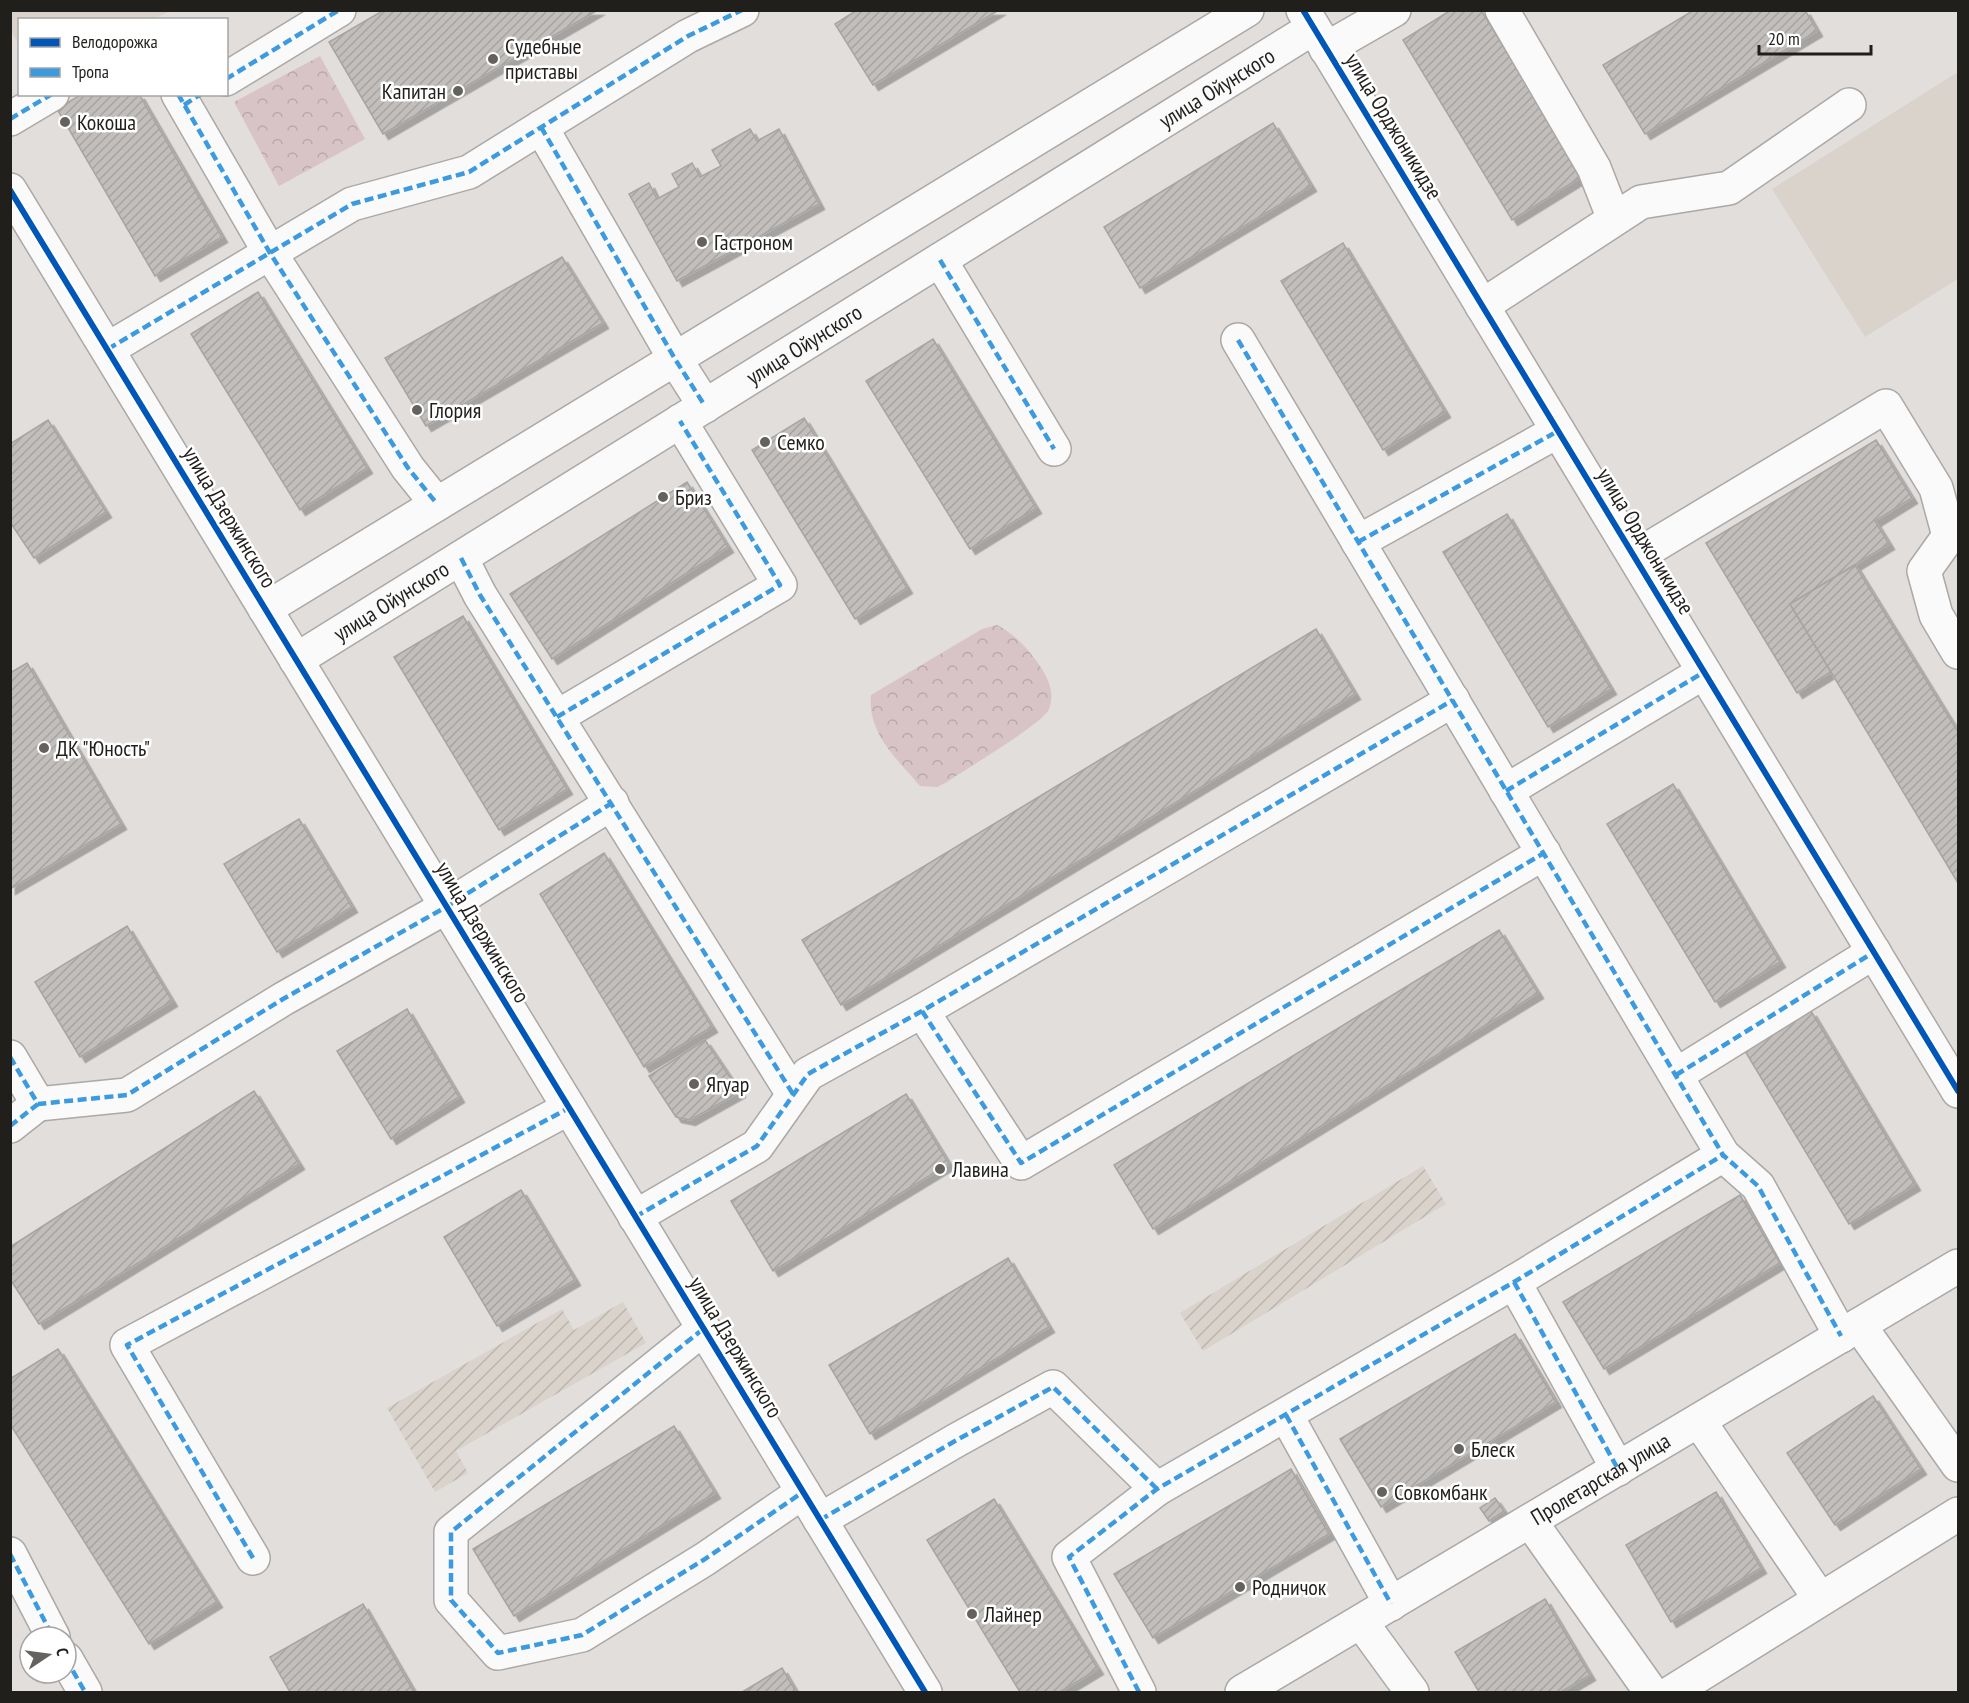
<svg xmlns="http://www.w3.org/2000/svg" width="1969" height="1703" font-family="'PT Sans Narrow',sans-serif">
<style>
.built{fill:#dad3cb}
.industrial{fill:url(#industrial-furrows)}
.park{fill:url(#park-crowns)}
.building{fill:url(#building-hatch);stroke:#a7a5a3;stroke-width:1.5;filter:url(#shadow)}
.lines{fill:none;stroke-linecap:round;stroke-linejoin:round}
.minor-casing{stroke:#aba8a6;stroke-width:36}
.major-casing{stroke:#aba8a6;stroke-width:36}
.minor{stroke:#fafafa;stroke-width:33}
.major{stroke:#fafafa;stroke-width:33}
.quiet{stroke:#3c9bdf;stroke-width:4.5;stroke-dasharray:9 4.5;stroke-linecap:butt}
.cycleway-casing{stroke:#fff;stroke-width:10}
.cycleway{stroke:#0057b8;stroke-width:6}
.poi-dot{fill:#64625f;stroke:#fff;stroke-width:2}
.labels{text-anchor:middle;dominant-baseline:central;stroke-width:5;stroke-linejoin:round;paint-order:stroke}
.poi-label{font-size:22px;fill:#201f1c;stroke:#fff;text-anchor:start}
.street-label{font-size:22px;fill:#201f1c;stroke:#fff}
</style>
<defs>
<pattern id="industrial-furrows" width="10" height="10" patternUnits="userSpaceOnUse" patternTransform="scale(1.5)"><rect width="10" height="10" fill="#dad3cb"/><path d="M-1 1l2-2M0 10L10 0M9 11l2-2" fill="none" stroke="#bbb5ae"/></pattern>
<pattern id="park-crowns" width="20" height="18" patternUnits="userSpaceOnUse" patternTransform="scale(1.5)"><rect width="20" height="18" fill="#d8c4c7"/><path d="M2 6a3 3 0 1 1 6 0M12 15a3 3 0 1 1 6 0" fill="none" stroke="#b9a8aa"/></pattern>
<pattern id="building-hatch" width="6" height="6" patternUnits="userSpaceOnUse" patternTransform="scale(1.5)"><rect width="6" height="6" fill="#c1bebc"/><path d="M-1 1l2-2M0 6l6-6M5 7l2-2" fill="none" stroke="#a6a3a1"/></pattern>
<filter id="shadow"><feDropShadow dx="5.5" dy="5.5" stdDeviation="0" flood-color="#0004"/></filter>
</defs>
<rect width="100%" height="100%" fill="#e1dedc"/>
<g class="built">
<path d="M11,10H170V11L154,19L20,20L19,45L11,31Z"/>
<path d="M1958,72V279L1865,337L1772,189Z"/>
</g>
<g class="industrial">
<path d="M1423,1166L1446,1204L1203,1351L1180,1313Z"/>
<path d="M623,1302L646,1343L456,1451L468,1473L435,1492L387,1408L562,1309L574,1330Z"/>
</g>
<g class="park">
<path d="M320,56L365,139L279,186L234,102Z"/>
<path d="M997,625C1016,635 1028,649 1040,666C1049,680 1055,693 1049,709C1044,723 964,770 947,782L937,787L920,786C897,759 867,733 871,695L982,629Z"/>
</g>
<g class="building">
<path d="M384,10H598L383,134L329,42Z"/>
<path d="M857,10H999L873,85L835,24Z"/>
<path d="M1451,10H1481L1583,176L1512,220L1403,40Z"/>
<path d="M1694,10H1805L1817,31L1645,134L1603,65Z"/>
<path d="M82,94H139L222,237L155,276L57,109Z"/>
<path d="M1273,123L1311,186L1140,288L1104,227Z"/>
<path d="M750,129L757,141L779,129L819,204L677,281L629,194L649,183L657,199L679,187L672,174L692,163L700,177L721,166L712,150Z"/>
<path d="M1343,243L1445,412L1383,450L1281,281Z"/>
<path d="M562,257L603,323L426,426L385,358Z"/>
<path d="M258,292L367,468L300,510L191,334Z"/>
<path d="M933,339L1036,508L970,549L866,381Z"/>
<path d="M804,418L907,588L855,619L752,450Z"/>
<path d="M48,420L106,512L34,558L10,522V444Z"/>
<path d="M1876,440L1912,498L1875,521L1889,544L1790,604L1831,672L1797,693L1706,543Z"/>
<path d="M687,482L728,547L552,659L510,594Z"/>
<path d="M1507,514L1611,689L1548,727L1443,552Z"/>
<path d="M1855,565L1958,732V883L1790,604Z"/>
<path d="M463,616L567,789L499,830L394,657Z"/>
<path d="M1316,629L1355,694L841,1005L802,940Z"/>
<path d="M27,663L121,824L10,889V673Z"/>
<path d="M1673,784L1780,962L1715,1002L1607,824Z"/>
<path d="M299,819L352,907L277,952L224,864Z"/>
<path d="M604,853L712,1027L644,1067L540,894Z"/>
<path d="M127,926L172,1001L80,1057L35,982Z"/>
<path d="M1499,930L1538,993L1153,1229L1114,1165Z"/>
<path d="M407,1009L459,1097L391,1139L337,1051Z"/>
<path d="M1811,1011L1915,1185L1849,1224L1745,1051Z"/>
<path d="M705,1040L740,1092L690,1120L676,1117L649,1076Z"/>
<path d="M254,1091L299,1164L39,1324L10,1279V1247Z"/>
<path d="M906,1094L949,1164L773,1271L731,1201Z"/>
<path d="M521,1190L575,1280L497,1326L444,1237Z"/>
<path d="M1740,1195L1780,1263L1604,1369L1563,1302Z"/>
<path d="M1008,1258L1049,1327L870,1434L829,1365Z"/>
<path d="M1515,1334L1556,1402L1381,1507L1340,1439Z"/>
<path d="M58,1349L217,1602L149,1644L10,1424V1379Z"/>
<path d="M1873,1396L1921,1469L1835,1525L1787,1453Z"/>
<path d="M674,1426L715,1493L514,1616L473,1549Z"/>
<path d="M1291,1469L1329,1534L1153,1638L1114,1574Z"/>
<path d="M1716,1492L1761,1568L1671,1622L1626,1545Z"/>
<path d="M1495,1498L1504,1511L1489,1521L1480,1508Z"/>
<path d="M994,1499L1098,1669L1060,1692H1020L927,1540Z"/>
<path d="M1545,1599L1590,1675L1561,1692H1479L1455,1652Z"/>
<path d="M363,1604L414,1692H290L270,1657Z"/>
<path d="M782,1668L796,1692H742Z"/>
</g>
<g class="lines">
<g class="minor-casing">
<g id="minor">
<path d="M1303,10L1958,1091"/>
<path d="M1502,10L1594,168L1614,219"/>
<path d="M1326,49L1394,10"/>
<path d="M226,79L339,10"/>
<path d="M178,94L270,253L408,468L437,504"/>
<path d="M10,119L52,94"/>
<path d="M541,127L675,359L705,406"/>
<path d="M10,190L925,1692"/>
<path d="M940,260L1054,449"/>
<path d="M1482,306L1641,202L1729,188L1849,105"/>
<path d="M1238,340L1723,1155L1758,1186L1841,1336"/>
<path d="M108,349L352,204L469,172L688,36L742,10"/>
<path d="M1358,542L1558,431"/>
<path d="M1635,557L1886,406L1936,488L1949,536L1924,571L1936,615L1958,652"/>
<path d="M461,558L480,595L793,1094"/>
<path d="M265,609L1247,10"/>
<path id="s1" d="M296,660L1313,28"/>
<path d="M557,717L780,585L680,421"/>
<path d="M1506,791L1704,672"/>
<path d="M922,1011L1021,1163L1544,853"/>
<path d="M10,1057L38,1104L127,1095L283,999L446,907L612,803"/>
<path d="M1676,1075L1874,952"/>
<path d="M10,1126L38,1104"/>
<path d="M635,1217L757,1146L808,1074L922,1011L1453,700"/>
<path d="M1514,1282L1618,1469"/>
<path d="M1859,1325L1958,1465"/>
<path d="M703,1329L451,1532V1600L498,1653L582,1635L705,1559L803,1492"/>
<path d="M1286,1415L1391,1604"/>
<path d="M1699,1421L1820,1599"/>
<path d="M820,1520L955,1441L1053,1387L1157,1489"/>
<path d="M1530,1521L1651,1692"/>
<path d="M10,1554L53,1637"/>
<path d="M253,1558L127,1345L569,1108"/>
<path d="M1361,1622L1412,1692"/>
<path d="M66,1659L85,1692"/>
<path d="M1139,1692L1069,1557L1157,1489L1514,1282L1723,1155"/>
<path d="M1672,1692L1958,1514"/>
</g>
</g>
<g class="major-casing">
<g id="major">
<path id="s2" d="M1242,1692L1958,1266"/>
</g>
</g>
<use href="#minor" class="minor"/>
<use href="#major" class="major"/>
<g class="quiet">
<path d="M226,79L339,10"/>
<path d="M178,94L270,253L408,468L437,504"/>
<path d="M184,105L201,94"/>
<path d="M10,119L52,94"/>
<path d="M541,127L675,359L705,406"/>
<path d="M940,260L1054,449"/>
<path d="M1238,340L1723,1155L1758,1186L1841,1336"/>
<path d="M108,349L352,204L469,172L688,36L742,10"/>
<path d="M1358,542L1558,431"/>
<path d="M461,558L480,595L793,1094"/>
<path d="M557,717L780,585L680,421"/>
<path d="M1506,791L1704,672"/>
<path d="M922,1011L1021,1163L1544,853"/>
<path d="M10,1057L38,1104L127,1095L283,999L446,907L612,803"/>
<path d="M1676,1075L1874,952"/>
<path d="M10,1126L38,1104"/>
<path d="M635,1217L757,1146L808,1074L922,1011L1453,700"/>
<path d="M1514,1282L1618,1469"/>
<path d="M703,1329L451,1532V1600L498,1653L582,1635L705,1559L803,1492"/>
<path d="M1286,1415L1391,1604"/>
<path d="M820,1520L955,1441L1053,1387L1157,1489"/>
<path d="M10,1554L53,1637"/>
<path d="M253,1558L127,1345L569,1108"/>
<path d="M66,1659L85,1692"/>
<path d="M1139,1692L1069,1557L1157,1489L1514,1282L1723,1155"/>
</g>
<g class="cycleway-casing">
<g id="cycleway">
<path d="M1303,10L1958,1091"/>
<path d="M10,190L925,1692"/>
</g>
</g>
<use href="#cycleway" class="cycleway"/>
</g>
<g class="poi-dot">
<circle cx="493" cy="59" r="6"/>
<circle cx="458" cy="91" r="6"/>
<circle cx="65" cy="122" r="6"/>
<circle cx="702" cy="242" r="6"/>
<circle cx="417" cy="410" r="6"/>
<circle cx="765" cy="442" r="6"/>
<circle cx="663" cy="497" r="6"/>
<circle cx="44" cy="748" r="6"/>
<circle cx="694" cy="1084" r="6"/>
<circle cx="940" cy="1169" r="6"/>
<circle cx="1459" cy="1449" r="6"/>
<circle cx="1382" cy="1492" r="6"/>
<circle cx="1240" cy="1587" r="6"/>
<circle cx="972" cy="1614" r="6"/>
</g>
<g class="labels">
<g class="poi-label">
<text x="505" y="46">Судебные<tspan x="505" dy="25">приставы</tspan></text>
<text x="446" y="91" text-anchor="end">Капитан</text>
<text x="77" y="122">Кокоша</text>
<text x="714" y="242">Гастроном</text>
<text x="429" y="410">Глория</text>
<text x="777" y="442">Семко</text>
<text x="675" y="497">Бриз</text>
<text x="56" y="748">ДК "Юность"</text>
<text x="706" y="1084">Ягуар</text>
<text x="952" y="1169">Лавина</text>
<text x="1471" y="1449">Блеск</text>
<text x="1394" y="1492">Совкомбанк</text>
<text x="1252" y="1587">Родничок</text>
<text x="984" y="1614">Лайнер</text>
</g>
<g class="street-label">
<text stroke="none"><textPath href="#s1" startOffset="1084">улица Ойунского</textPath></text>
<text transform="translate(1394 126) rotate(59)">улица Орджоникидзе</text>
<text stroke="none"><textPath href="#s1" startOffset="598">улица Ойунского</textPath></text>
<text transform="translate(230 517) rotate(59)">улица Дзержинского</text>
<text transform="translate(1646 541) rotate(59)">улица Орджоникидзе</text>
<text stroke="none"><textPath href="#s1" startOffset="112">улица Ойунского</textPath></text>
<text transform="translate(483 932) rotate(59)">улица Дзержинского</text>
<text transform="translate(736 1347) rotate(59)">улица Дзержинского</text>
<text stroke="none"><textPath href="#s2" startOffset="417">Пролетарская улица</textPath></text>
</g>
</g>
<rect width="1969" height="1703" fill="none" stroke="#201f1c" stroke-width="24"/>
<rect x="18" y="18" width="210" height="78" fill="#ffffff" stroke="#a6a5a4" stroke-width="1.5"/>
<rect x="30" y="38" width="30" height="9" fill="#0057b8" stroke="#a6a5a4" stroke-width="1.5"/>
<text x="72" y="48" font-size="18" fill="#201f1c">Велодорожка</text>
<rect x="30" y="68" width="30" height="9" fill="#3c9bdf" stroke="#a6a5a4" stroke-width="1.5"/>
<text x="72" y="78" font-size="18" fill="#201f1c">Тропа</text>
<g transform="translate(48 1655) rotate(77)"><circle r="28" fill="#ffffff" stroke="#a6a5a4" stroke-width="1.5"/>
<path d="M0-4.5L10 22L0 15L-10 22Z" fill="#64625f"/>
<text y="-9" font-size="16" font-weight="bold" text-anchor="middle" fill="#201f1c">С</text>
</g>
<path d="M1759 45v9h112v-9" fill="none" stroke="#201f1c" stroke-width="3"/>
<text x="1768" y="45" font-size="18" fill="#201f1c" stroke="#ffffff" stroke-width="4.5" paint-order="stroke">20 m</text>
</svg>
